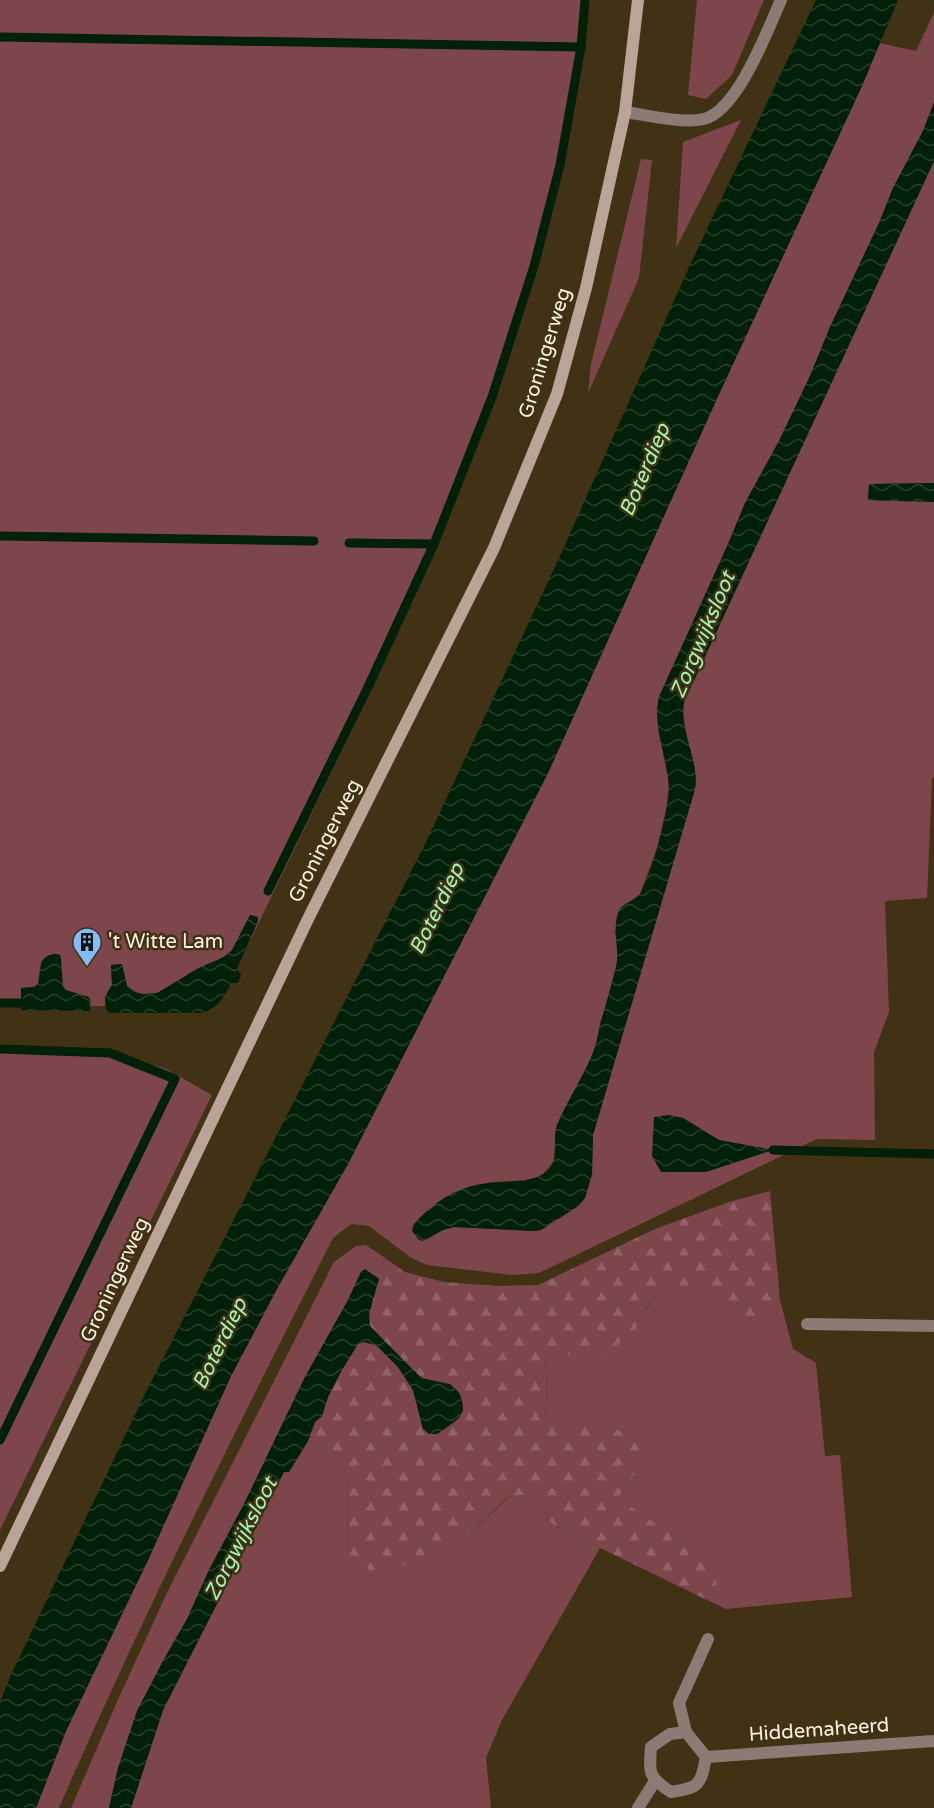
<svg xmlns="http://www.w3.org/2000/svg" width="934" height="1808" font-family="'Varela Round',sans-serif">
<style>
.grass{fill:#7c464b;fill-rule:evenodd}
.forest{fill:url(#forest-firs)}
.water{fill:url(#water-waves)}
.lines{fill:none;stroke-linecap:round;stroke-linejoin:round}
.stream{stroke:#002008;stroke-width:9}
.street{stroke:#8a7c74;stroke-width:12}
.secondary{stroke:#bba397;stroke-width:12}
.labels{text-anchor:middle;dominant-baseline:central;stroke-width:5;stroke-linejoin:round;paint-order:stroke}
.street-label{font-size:20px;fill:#fbf2e2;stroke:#413216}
.poi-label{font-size:20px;fill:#fbf2e2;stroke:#413216;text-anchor:start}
.water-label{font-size:21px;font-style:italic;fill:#9ef7af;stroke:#413216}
</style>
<defs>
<pattern id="forest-firs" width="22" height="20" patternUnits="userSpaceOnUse" patternTransform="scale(1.5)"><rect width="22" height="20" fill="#7c464b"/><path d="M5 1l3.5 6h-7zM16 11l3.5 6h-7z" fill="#906165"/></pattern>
<pattern id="water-waves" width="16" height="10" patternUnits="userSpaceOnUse" patternTransform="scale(1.5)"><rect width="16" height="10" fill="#002008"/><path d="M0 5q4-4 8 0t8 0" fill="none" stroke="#26412c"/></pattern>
</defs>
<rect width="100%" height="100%" fill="#413216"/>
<g class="grass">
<path d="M0,0H586L581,46L555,185L504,357L472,448L371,691L246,949L258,921L252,915H250C244,927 239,943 230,952C221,961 208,963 197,969C173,981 154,1008 127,986L122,964L111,965L112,985L105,997L106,1006H90L91,999L65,990L62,983L60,955L41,961L38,984L34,987L21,988V1006H0Z"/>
<path d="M697,0H764L732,75L706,99L688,95Z"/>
<path d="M934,12V102L923,131L893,188L879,223L830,327L810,376L779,441L745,503L728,544L659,697L657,707L658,728L669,784L666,809L657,848L640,894L629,902L615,932L618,948L617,964L593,1054L557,1127L553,1162L543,1174L531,1180L491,1182L454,1192L437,1204L413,1225L426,1240L443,1230L454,1227L537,1231L577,1207L585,1198L592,1174L593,1135L695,789C699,762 680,732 684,702L934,161V483L869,484L868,500L934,502V778H932L927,898L885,901L889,1012L874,1052L875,1140L817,1139L539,1273L513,1275L427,1265L410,1257L369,1226L351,1224L333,1238C238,1426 143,1614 59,1808H36L66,1731L149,1558L231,1376L278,1287L348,1164L548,773L720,392L862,86L879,43L916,51ZM683,1118L719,1140L771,1150L652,1156Z"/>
<path d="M741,120L676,248L683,142Z"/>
<path d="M641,159L652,160L639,278L588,393L591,364Z"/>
<path d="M0,1049L107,1051L166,1069L212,1095L0,1530Z"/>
<path d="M366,1245L385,1258L379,1279L376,1276L361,1272L348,1300L304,1379L244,1504L209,1570L187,1619L163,1661L137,1711L118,1768L109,1808H71L116,1704L165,1597L334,1262L356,1246Z"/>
<path d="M697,1286L721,1298L754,1323L777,1313L780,1300L793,1349L816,1363L825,1456L840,1455L852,1597L726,1609L711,1602L717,1585L618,1498L648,1455L639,1438L621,1430L546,1423L547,1353L571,1355L636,1329C644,1314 651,1295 668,1289C676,1286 688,1287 697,1286Z"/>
<path d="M308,1441L347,1469L348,1552L460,1543L509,1497L523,1495L537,1502L553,1525L600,1548L502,1720L486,1758L491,1808H131L163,1710L284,1472L289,1471Z"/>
</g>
<path class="forest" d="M770,1191L780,1300L777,1313L768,1323H754L721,1298L697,1286L668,1289L655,1297L647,1307L636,1329L608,1353L571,1355L547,1353L546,1423C568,1425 624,1425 639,1438C645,1442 646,1449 648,1455L618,1498L712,1562L717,1585L711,1602L553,1525L537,1502L523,1495L508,1497L460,1543L437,1558L370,1571L348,1553L347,1469L308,1441L315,1422L322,1416L328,1397L341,1370L358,1344L364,1342L376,1345L398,1367L413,1390L422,1426L437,1434L455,1422L463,1410C463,1378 442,1388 424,1379C417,1375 373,1332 370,1325C367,1319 369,1313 370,1306L385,1258L405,1272L444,1282L497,1286L538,1285L655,1229L729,1202Z"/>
<g class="water">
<path d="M816,0H898L862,86L720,392L548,773L348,1164L278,1287L231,1376L149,1558L66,1731L36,1808H0V1702L10,1677L144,1396L426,842L560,556L690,265Z"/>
<path d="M934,102V161L684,702C679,732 700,761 695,789L593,1135L592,1174L585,1198L577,1207L541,1230L532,1231L454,1227L443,1230L422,1241L418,1239L412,1231C413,1222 422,1216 428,1210C442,1198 458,1189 476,1185C498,1179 540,1187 552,1165C559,1153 552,1138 557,1125C567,1101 582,1079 592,1055C596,1046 598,1035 600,1024C606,1005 611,986 616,967C620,949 612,931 618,913C622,902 636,902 641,892C653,869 664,827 668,800C673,765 651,732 659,697L728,544L745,503L779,441L810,376L830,327L879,223L893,188L923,131Z"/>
<path d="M934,483V502L868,500L869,484Z"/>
<path d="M250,915L258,917V921L237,969L241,975L238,983H231C224,998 218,1008 202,1013H106L105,997L112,985L111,965L122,964L127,986L134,992L142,994L157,993L199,968L224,957L232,950Z"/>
<path d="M56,954L60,955L61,959L63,987L66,990L89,997L90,1011L21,1010V988L34,987L38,984C42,970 37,955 56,954Z"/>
<path d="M669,1115L683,1118L719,1140L773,1150L706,1172H661L652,1156L654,1117Z"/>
<path d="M365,1269L379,1279L369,1314L370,1326L421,1378L450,1384L459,1393L462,1401L463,1410L459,1418L437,1434H429L423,1429L413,1390L398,1367L376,1345L364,1342L358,1344L342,1370L328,1397L322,1416L315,1422L308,1441L289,1472H284L163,1710L131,1808H109L118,1768L137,1711L163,1661L187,1619L209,1570L244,1504L304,1379L348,1300L361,1272Z"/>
</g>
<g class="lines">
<g class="stream">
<path d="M0,37L581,47L585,0"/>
<path d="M0,536L314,541"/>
<path d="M349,543L434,544L492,397L534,266L560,165L581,47"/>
<path d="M268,891L368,687L434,544"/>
<path d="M0,1003H34"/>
<path d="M0,1049L110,1053L175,1079L0,1440"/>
<path d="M773,1150L934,1154"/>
</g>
<g class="street">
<path d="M625,112C646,115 683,124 704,119C738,110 767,31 781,0"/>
<path d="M807,1324L934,1326"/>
<path d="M686,1732L706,1757C701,1785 699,1788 671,1792C648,1777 649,1773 651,1747L670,1734Z"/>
<path d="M686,1732L679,1703L708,1639"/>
<path d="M706,1757L934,1741"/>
<path d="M638,1808L655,1781"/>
</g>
<path class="secondary" d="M0,1566L308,919L494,548L557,394L586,288L625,112L638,0"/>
</g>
<defs>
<g id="building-pin" transform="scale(1.5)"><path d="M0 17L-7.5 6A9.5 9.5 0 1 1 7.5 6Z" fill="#81bdfa" stroke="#413216"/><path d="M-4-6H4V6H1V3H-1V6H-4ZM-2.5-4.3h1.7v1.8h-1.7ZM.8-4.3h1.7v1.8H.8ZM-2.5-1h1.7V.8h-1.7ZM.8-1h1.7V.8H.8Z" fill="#111"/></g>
</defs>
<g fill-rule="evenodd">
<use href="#building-pin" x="87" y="942"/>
</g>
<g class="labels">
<g class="street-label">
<text transform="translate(545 353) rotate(-73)">Groningerweg</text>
<text transform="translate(325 841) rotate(-63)">Groningerweg</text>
<text transform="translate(115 1280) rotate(-65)">Groningerweg</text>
<text transform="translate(819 1730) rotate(-4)">Hiddemaheerd</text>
</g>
<g class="poi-label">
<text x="108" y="942">'t Witte Lam</text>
</g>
<g class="water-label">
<text transform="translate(645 470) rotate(-67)">Boterdiep</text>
<text transform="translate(703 635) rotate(-67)">Zorgwijksloot</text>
<text transform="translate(437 909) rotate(-64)">Boterdiep</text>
<text transform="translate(220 1344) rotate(-64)">Boterdiep</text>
<text transform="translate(241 1539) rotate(-63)">Zorgwijksloot</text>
</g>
</g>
</svg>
